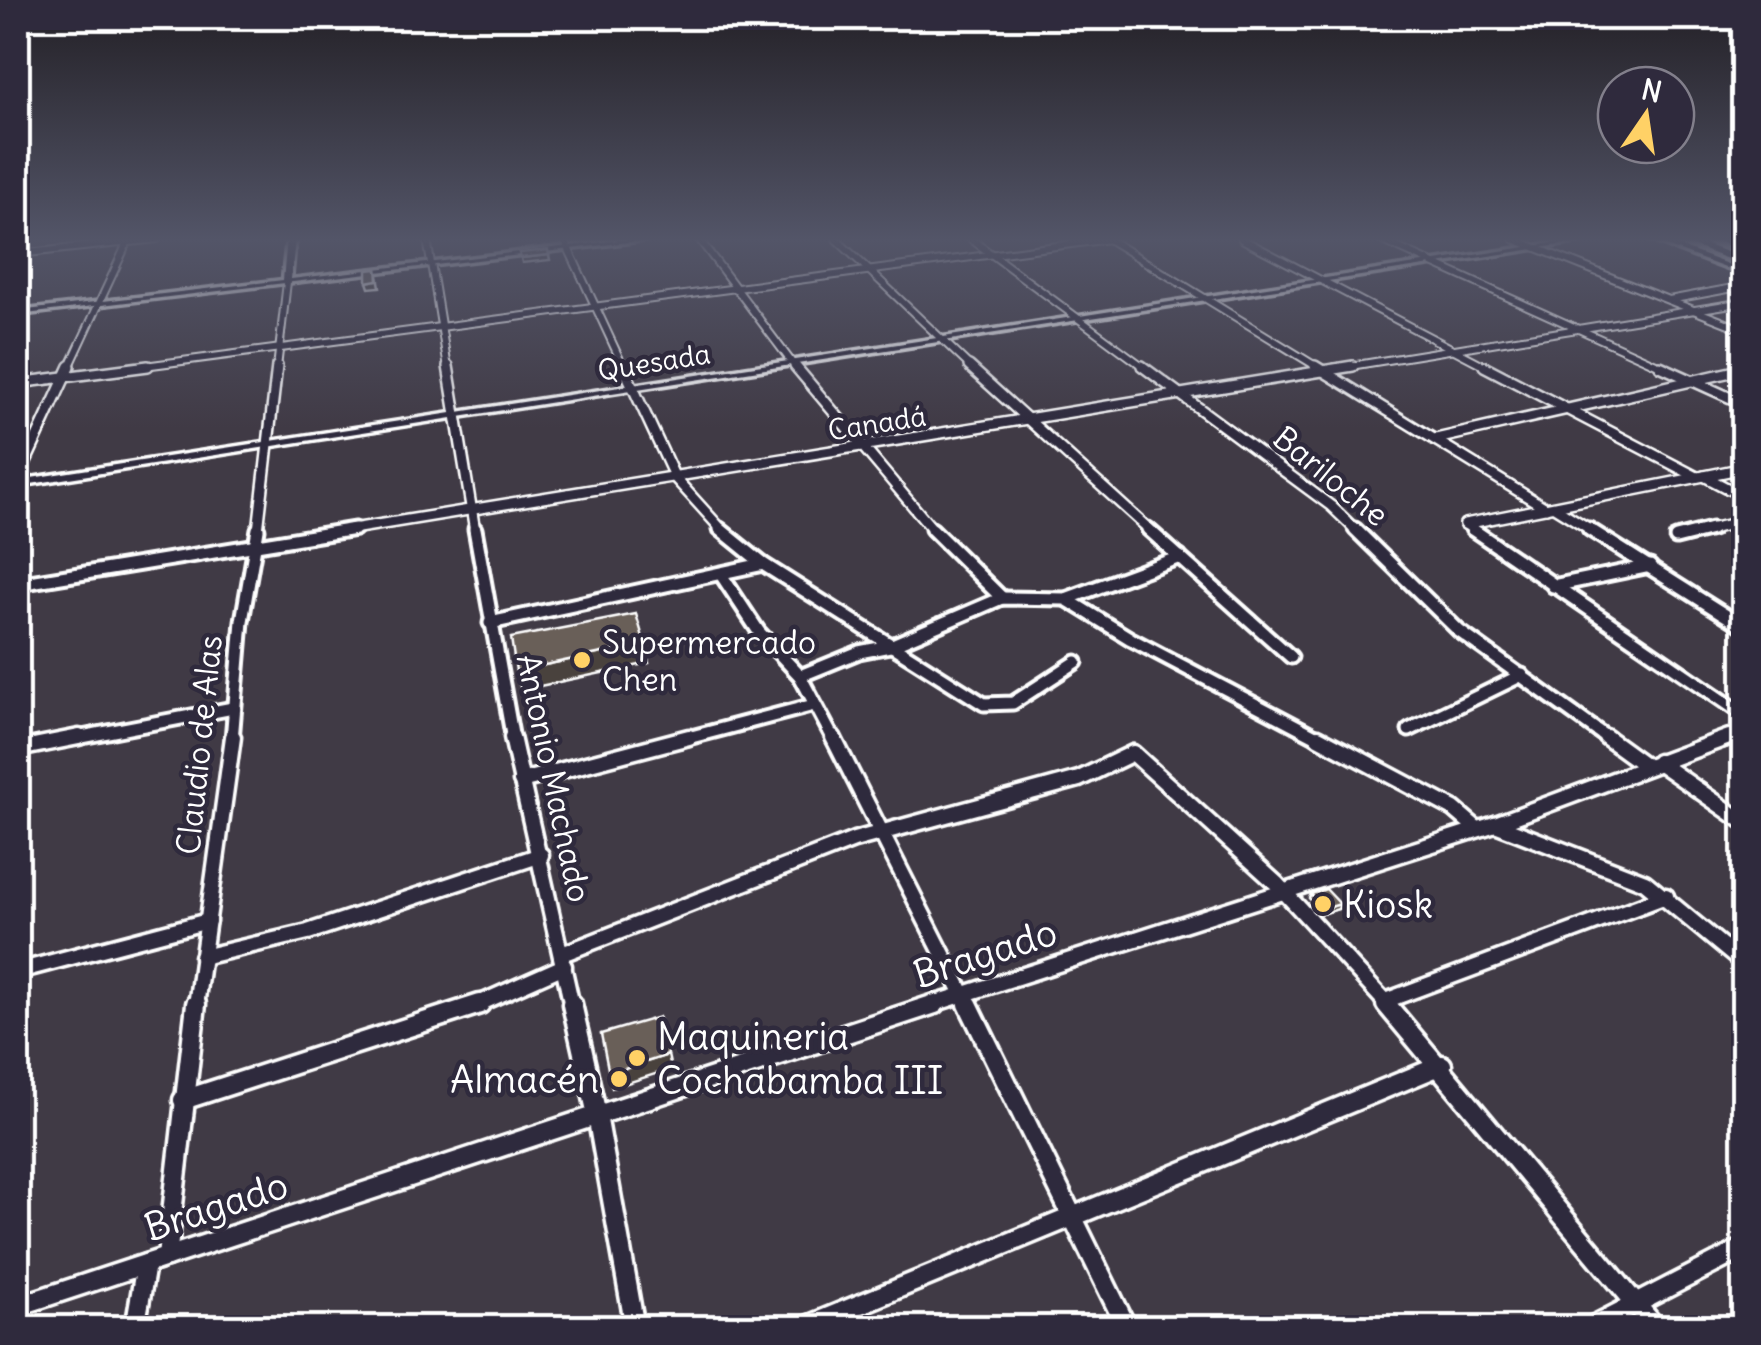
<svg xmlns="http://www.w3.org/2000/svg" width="1761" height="1345" font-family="Delius,sans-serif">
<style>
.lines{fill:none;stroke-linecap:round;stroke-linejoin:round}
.minor-far4-casing{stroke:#fff;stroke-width:10}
.minor-far3-casing{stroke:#fff;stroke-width:14}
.minor-far2-casing{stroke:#fff;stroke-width:19}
.minor-far1-casing{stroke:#fff;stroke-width:21}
.minor-casing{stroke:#fff;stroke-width:25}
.tertiary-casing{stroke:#fff;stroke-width:7}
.motorway-casing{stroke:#fff;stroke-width:8}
.minor-far4{stroke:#2f2a3d;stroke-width:6}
.minor-far3{stroke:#2f2a3d;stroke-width:9}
.minor-far2{stroke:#2f2a3d;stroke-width:11}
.minor-far1{stroke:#2f2a3d;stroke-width:14}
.minor{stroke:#2f2a3d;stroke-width:18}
.tertiary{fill:#2f2a3d;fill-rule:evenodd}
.motorway{fill:#2f2a3d;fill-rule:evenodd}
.wall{fill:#5a514d;stroke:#fff;stroke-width:2.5}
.shaded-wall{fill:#4a423e;stroke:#fff;stroke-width:2.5}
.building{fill:#695e59;stroke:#fff;stroke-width:2.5}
.poi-dot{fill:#ffd166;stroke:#2f2a3d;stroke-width:4}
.labels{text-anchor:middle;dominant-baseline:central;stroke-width:9;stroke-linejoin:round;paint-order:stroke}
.far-street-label{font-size:28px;fill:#fff;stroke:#2f2a3d}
.street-label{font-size:32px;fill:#fff;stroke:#2f2a3d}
.poi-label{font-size:32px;fill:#fff;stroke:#2f2a3d;text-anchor:start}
.near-poi-label{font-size:38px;fill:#fff;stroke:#2f2a3d;text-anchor:start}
.near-street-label{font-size:38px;fill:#fff;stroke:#2f2a3d}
</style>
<rect width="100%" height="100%" fill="#403a45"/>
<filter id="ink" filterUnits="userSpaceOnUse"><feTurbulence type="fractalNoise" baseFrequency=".01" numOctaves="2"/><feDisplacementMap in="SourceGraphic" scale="20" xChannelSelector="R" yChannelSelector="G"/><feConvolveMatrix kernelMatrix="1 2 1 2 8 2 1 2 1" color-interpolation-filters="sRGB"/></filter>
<g filter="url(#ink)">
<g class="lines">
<g class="minor-far4-casing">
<g id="minor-far4">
<path d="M427,239L448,368"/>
<path d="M564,239L624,368"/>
<path d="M699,239L796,368"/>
<path d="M836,239L972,368"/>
<path d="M971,239L1145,368"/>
<path d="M1108,239L1319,368"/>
<path d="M1242,239L1489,368"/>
<path d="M1379,239L1665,368"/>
<path d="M1514,239L1744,330"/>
<path d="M18,254L157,239"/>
<path d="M1669,300L1744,286"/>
<path d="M69,368L129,239"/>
<path d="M129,368L1109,239"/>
<path d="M277,368L287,282"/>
<path d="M1338,368L1744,302"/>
</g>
</g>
<g class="minor-far3-casing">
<g id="minor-far3">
<path d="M448,366L475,531"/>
<path d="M623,366L675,478L723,531"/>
<path d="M795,366L934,531"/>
<path d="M969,366L1151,531"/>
<path d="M1142,366L1331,506L1357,531"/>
<path d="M1315,366L1546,508"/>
<path d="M1484,366L1697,477"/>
<path d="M1660,366L1744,404"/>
<path d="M18,383L148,366"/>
<path d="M1436,439L1744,369"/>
<path d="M1704,476L1744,497"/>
<path d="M18,479L70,366"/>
<path d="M1554,507L1593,531"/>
<path d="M1465,524L1476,531"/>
<path d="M1465,524L1744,468"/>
<path d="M258,531L277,366"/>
<path d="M340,531L1353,366"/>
<path d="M1702,531L1744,521"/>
</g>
</g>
<g class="minor-far2-casing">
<g id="minor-far2">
<path d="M475,529L513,740"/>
<path d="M720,529L763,564L984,704L1013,703L1076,662"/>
<path d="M932,529L1002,598"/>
<path d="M1148,529L1291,657"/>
<path d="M1355,529L1459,631L1610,740"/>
<path d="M1472,529L1744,715"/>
<path d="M1589,529L1744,627"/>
<path d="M1676,538L1712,529"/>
<path d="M722,576L759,632L800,676L834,740"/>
<path d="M18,584L355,529"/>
<path d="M1553,586L1650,566"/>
<path d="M1066,599L1131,639L1323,740"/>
<path d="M490,623L763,564"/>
<path d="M800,676L859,652L890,646L1002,598L1066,599L1180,557"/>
<path d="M1409,730L1522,675"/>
<path d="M66,740L233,708"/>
<path d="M232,740L242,621L258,529"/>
<path d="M680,740L814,705"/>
<path d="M1723,740L1744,732"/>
</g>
</g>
<g class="minor-far1-casing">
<g id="minor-far1">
<path d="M512,737L572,1006"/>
<path d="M833,737L969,1006"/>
<path d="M1318,737L1454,809L1476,828"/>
<path d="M1606,737L1646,766"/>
<path d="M18,749L79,737"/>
<path d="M1658,762L1744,822"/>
<path d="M521,781L689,737"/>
<path d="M1495,824L1645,882L1744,964"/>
<path d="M562,954L854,840L1079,779L1133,753L1277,884L1389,1006"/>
<path d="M202,957L308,932L541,855"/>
<path d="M18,971L208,921"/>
<path d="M1385,1001L1666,896"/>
<path d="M196,1006L233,737"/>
<path d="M474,1006L564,966"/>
<path d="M927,1006L1495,824L1729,737"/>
</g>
</g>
<g class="minor-casing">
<g id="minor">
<path d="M572,1004L597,1115L635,1328"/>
<path d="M968,1004L1127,1328"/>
<path d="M1386,1004L1656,1328"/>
<path d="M183,1100L480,1004"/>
<path d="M167,1257L196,1004"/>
<path d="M18,1306L935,1004"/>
<path d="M135,1328L146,1264"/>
<path d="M802,1328L1442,1065"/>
<path d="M1589,1328L1744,1248"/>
</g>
</g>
<g class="tertiary-casing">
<g id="tertiary">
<path d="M287,239H295L291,279L628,239H653L18,315V311L283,280Z"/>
<path d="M1578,239H1597L18,486V480Z"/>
<path d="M1648,239H1659L1744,270V275Z"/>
<path d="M1713,239H1723L1744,247V252Z"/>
</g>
</g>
<g class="motorway-casing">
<path id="motorway" d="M1674,239H1690L1744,258V265Z"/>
</g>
<use href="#minor-far4" class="minor-far4"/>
<use href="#minor-far3" class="minor-far3"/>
<use href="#minor-far2" class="minor-far2"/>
<use href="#minor-far1" class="minor-far1"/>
<use href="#minor" class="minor"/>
<use href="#tertiary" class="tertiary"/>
<use href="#motorway" class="motorway"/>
</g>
<path class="wall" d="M1311,894L1338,909L1322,914L1309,898Z"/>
<g class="shaded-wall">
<path d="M549,255L550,260L522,263L521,258Z"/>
<path d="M377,269L380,287L369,288L367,282Z"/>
<path d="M645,644L649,663L521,690L516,671Z"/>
<path d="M1340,904L1338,909L1322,914L1324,909Z"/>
<path d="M668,1055L671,1069L612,1088L609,1074Z"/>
</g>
<g class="building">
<path d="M548,250L549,255L521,258L519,253Z"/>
<path d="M377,269L378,280L367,282V270Z"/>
<path d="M636,614L645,644L516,671L511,638Z"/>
<path d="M1326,889L1340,904L1324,909L1311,894Z"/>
<path d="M659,1017L668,1055L609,1074L601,1034Z"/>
</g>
</g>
<linearGradient id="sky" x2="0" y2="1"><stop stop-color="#232026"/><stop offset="0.56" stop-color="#535568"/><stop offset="1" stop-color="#535568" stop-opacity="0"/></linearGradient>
<rect width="1761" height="428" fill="url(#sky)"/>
<g class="poi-dot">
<circle cx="582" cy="660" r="10"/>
<circle cx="1323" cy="904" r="10"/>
<circle cx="637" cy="1058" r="10"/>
<circle cx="619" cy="1079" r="10"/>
</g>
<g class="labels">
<g class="far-street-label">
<text transform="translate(654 362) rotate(-9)">Quesada</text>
<text transform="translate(877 423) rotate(-9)">Canadá</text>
</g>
<g class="street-label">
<text transform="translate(1331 476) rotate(39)">Bariloche</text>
<text transform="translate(199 745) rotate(-84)">Claudio de Alas</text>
<text transform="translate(554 778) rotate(78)">Antonio Machado</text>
</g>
<g class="poi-label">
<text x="602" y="642">Supermercado<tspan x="602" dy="37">Chen</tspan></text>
</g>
<g class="near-poi-label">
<text x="1343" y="904">Kiosk</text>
<text x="657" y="1036">Maquineria<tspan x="657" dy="44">Cochabamba III</tspan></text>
<text x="599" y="1079" text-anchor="end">Almacén</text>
</g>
<g class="near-street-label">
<text transform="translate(985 953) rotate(-18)">Bragado</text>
<text transform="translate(216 1206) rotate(-18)">Bragado</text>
</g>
</g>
<rect width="1761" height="1345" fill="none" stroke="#2f2a3d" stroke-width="60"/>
<rect x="30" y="30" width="1701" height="1285" fill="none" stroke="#fff" stroke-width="4" filter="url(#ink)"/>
<g transform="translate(1646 115) rotate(13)"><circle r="48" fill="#2f2a3d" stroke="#827f8b" stroke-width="2.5"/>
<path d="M0-8L18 38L0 25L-18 38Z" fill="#ffd166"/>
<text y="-15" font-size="28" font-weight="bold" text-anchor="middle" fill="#ffffff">N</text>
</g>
</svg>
